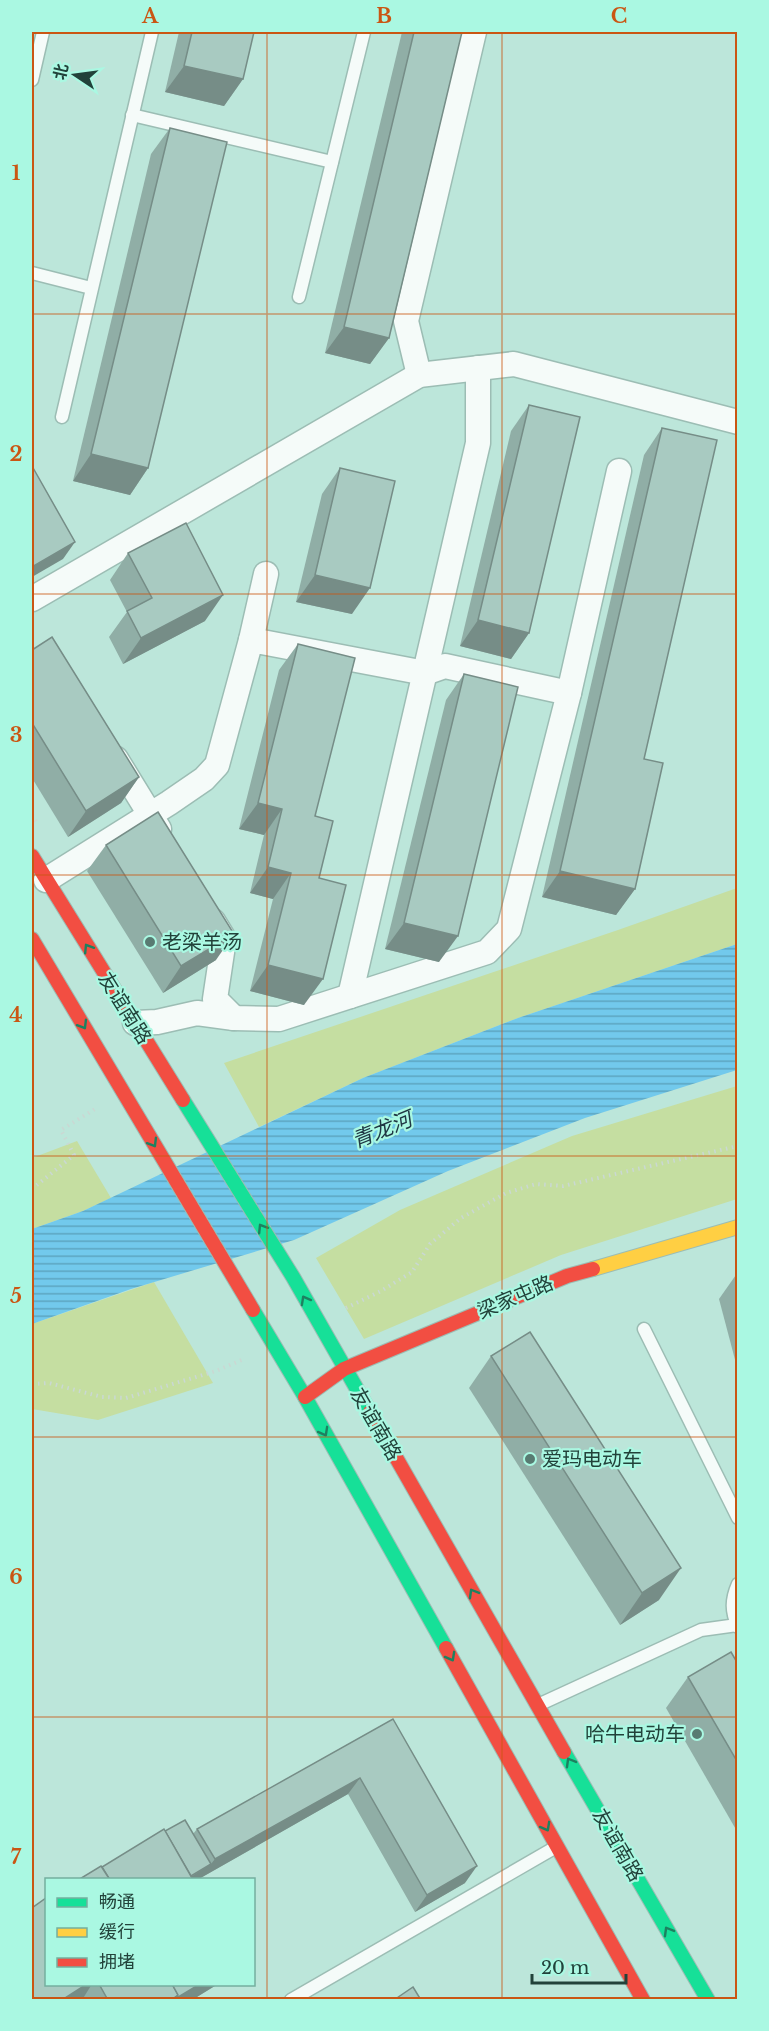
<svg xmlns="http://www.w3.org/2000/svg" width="769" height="2031" font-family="'Libre Baskerville','Noto Sans SC',serif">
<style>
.green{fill:#c5dea1}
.water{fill:url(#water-rules)}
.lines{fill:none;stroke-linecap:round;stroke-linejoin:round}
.lane-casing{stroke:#9cbdb4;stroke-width:15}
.street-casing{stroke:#9cbdb4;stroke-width:27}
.fast-casing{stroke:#9cbdb4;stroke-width:16}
.slow-casing{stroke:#9cbdb4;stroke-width:16}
.jam-casing{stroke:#9cbdb4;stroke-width:16}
.path{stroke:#cad8d3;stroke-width:4;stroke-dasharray:1.5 4.5;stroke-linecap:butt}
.lane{stroke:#f5fbf9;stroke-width:12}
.street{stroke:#f5fbf9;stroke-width:24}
.fast{stroke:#16e098;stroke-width:14}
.slow{stroke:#ffcf43;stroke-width:14}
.jam{stroke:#f24e42;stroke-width:14}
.wall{fill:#90aea6}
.shaded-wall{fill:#768d87}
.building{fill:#a8cac1;stroke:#768d87;stroke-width:1.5}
.oneway{stroke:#1d8160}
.grid{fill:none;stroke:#ca5613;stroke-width:1.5;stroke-opacity:0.55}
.poi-dot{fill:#587b72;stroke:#aaf8e2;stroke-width:2}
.labels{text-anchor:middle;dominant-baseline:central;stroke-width:4.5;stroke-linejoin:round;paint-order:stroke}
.poi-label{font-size:20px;fill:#22423a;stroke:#aaf8e2;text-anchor:start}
.street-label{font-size:20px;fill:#22423a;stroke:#aaf8e2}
.water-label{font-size:21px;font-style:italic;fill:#203744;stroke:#aaf8e2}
.neatline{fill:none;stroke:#ca5613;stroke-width:2}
.grid-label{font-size:20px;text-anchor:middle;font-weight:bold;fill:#ca5613}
</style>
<defs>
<pattern id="water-rules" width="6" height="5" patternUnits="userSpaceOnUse" patternTransform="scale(1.5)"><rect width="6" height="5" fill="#72c9ec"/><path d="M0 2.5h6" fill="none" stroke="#5da5c0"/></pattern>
</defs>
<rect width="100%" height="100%" fill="#bce6da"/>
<g class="green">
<path d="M737,888V944L518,1018L363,1078L259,1127L224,1063L618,930Z"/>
<path d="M737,1086V1199L561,1255L364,1339L316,1258L400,1210L572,1136Z"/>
<path d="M77,1141L111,1198L83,1211L32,1229V1158Z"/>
<path d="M154,1282L213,1383L98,1420L32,1409V1324Z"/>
</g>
<path class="water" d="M737,944V1070L585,1118L448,1171L294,1240L131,1289L32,1324V1229L83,1211L363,1078L518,1018Z"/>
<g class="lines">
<g class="lane-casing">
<g id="lane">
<path d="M32,80L43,32"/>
<path d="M132,115L332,162"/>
<path d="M32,273L91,288"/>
<path d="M299,297L364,32"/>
<path d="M62,417L152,32"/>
<path d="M644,1329L738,1518"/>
<path d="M738,1584C731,1600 731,1611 738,1627"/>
<path d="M538,1705L701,1630L737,1625"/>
<path d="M291,2000L556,1847"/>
</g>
</g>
<g class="street-casing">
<g id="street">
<path d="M419,375L406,321L474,32"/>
<path d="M32,599L419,375L514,364L738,422"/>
<path d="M251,640L266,574"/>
<path d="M116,759L159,829"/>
<path d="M46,880L169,803L204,779L217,765L251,640L425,673L445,666L569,693"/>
<path d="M213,921L224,939L215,999L234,1018"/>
<path d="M350,996L478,443V368"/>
<path d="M135,1023L157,1022L197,1013L234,1018L279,1019L487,952L509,929L569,693L619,471"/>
</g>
</g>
<g class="fast-casing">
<g id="fast">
<path d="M183,1100L293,1277L370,1412"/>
<path d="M253,1310L305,1397L446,1648"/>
<path d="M564,1752L708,2000"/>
</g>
</g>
<g class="slow-casing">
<path id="slow" d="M593,1269L738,1227"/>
</g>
<g class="jam-casing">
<g id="jam">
<path d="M32,856L183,1100"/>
<path d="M32,939L253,1310"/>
<path d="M305,1397L344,1369L567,1276L593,1269"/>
<path d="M370,1412L564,1752"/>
<path d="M446,1648L643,2000"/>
</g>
</g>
<g class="path">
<path d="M32,815L37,823"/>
<path d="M32,1189L74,1155L61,1130L95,1109"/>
<path d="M346,1308L381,1291L412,1272L430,1244L461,1218L506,1193L536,1184L563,1186L738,1146"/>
<path d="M32,1384L49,1383L102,1397L126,1398L216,1371L244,1359"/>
</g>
<use href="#lane" class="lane"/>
<use href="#street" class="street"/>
<use href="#fast" class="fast"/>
<use href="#slow" class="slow"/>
<use href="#jam" class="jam"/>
</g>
<g class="wall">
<path d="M179,32H254L243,79L224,106L165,92Z"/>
<path d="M402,32H462L389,338L370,364L325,353Z"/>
<path d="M170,128L148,468L130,495L73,481L151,154Z"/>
<path d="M529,405V633L511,659L460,646L511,431Z"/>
<path d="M662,428L644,759L635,889L616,915L542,897L644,455Z"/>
<path d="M340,468L352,614L296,602L322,494Z"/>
<path d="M128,553L205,621L123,664L109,637L127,612L110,580Z"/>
<path d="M298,644L315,816L319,878L304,1005L250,991L273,899L250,893L264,835L239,829L279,670Z"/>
<path d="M32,650L139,777L121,803L68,837L32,778Z"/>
<path d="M464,674L439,962L385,949L446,700Z"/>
<path d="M106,845L216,960L163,993L87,871Z"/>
<path d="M738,1272V1371L719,1299Z"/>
<path d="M491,1356L659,1600L620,1625L469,1388Z"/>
<path d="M738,1664V1833L666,1708L688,1677Z"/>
<path d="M393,1719L465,1883L415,1912L348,1794L197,1880H78L102,1867L165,1831L193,1834L197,1829Z"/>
<path d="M46,1984H218L192,2000H32Z"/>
</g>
<g class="shaded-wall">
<path d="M184,66L243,79L224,106L165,92Z"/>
<path d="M344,327L389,338L370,364L325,353Z"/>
<path d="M91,454L148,468L130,495L73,481Z"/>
<path d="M75,542L63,559L32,577V567Z"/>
<path d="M315,575L370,588L352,614L296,602Z"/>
<path d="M223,595L205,621L123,664L141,638Z"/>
<path d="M478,620L529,633L511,659L460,646Z"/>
<path d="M139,777L121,803L68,837L86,811Z"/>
<path d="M258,803L282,809L264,835L239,829Z"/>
<path d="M268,867L291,873L273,899L250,893Z"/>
<path d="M560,871L635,889L616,915L542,897Z"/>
<path d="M404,923L458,936L439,962L385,949Z"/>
<path d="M234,934L216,960L163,993L181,966Z"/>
<path d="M268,965L323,979L304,1005L250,991Z"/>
<path d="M681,1568L659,1600L620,1625L642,1593Z"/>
<path d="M360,1778L348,1794L197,1880H186L211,1864L215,1859Z"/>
<path d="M477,1866L465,1883L415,1912L427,1895Z"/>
<path d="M87,1984H92L82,2000H62Z"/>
<path d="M200,1984H218L192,2000H171Z"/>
</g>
<g class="building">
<path d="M192,32H254L243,79L184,66Z"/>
<path d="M414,32H462L389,338L344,327Z"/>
<path d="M170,128L227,142L148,468L91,454Z"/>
<path d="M529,405L580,417L529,633L478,620Z"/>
<path d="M662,428L717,440L644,759L663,763L635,889L560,871Z"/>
<path d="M32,466L75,542L32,567Z"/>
<path d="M340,468L395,481L370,588L315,575Z"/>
<path d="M186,523L223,595L141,638L127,611L152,598L128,553Z"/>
<path d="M52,637L139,777L86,811L32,723V650Z"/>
<path d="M298,644L355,658L315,816L333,821L319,878L346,885L323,979L268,965L291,873L268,867L282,809L258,803Z"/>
<path d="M464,674L518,687L458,936L404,923Z"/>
<path d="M158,812L234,934L181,966L106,845Z"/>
<path d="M530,1332L681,1568L642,1593L491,1356Z"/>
<path d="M731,1652L738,1664V1763L688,1677Z"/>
<path d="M393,1719L477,1866L427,1895L360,1778L215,1859L197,1829Z"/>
<path d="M185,1820L211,1864L191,1876L165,1831Z"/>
<path d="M164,1829L193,1880H110L102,1867Z"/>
<path d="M101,1866L110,1880H78Z"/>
<path d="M46,1898V1984H87L62,2000H32V1908Z"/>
<path d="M99,1984H172L178,1995L171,2000H108Z"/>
<path d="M172,1984H200L175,1999L178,1995Z"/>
<path d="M413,1987L421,2000H394Z"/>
</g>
<defs><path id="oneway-chevron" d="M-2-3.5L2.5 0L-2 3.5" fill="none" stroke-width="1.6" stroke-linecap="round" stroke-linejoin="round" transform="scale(1.5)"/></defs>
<g class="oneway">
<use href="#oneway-chevron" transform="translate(88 948) rotate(-122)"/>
<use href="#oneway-chevron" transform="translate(83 1025) rotate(59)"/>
<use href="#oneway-chevron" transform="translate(153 1143) rotate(59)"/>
<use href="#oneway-chevron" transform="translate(262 1228) rotate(-122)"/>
<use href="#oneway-chevron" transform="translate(305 1300) rotate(-119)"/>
<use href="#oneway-chevron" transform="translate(324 1432) rotate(61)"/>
<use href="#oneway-chevron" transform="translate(473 1593) rotate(-120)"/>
<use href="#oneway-chevron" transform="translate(451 1657) rotate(61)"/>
<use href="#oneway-chevron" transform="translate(570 1762) rotate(-120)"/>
<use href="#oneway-chevron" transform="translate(546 1827) rotate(61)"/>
<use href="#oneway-chevron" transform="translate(668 1931) rotate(-120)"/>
</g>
<path class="grid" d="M267,32V2000M502,32V2000M32,314H738M32,594H738M32,875H738M32,1156H738M32,1437H738M32,1717H738"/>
<g class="poi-dot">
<circle cx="150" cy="942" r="6"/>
<circle cx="530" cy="1459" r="6"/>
<circle cx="697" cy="1734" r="6"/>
</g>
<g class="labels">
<g class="poi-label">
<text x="162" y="942">老梁羊汤</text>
<text x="542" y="1459">爱玛电动车</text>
<text x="685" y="1734" text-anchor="end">哈牛电动车</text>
</g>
<g class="street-label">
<text transform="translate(125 1008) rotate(58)">友谊南路</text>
<text transform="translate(515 1297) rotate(-23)">梁家屯路</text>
<text transform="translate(376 1424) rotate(60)">友谊南路</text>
<text transform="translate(618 1845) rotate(60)">友谊南路</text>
</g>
<g class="water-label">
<text transform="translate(382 1130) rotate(-22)">青龙河</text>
</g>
</g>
<rect width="769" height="2031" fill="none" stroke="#aaf8e2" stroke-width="66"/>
<rect x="45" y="1878" width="210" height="108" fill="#aaf8e2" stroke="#74af9f" stroke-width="1.5"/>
<rect x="57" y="1898" width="30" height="9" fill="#16e098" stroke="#74af9f" stroke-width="1.5"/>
<text x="99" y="1908" font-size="18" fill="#22423a">畅通</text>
<rect x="57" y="1928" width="30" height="9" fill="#ffcf43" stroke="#74af9f" stroke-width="1.5"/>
<text x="99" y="1938" font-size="18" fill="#22423a">缓行</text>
<rect x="57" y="1958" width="30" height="9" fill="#f24e42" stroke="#74af9f" stroke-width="1.5"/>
<text x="99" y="1968" font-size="18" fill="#22423a">拥堵</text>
<g transform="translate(75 75) rotate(283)" stroke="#aaf8e2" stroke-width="4.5" paint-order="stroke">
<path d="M0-4.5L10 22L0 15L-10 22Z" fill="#22423a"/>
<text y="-9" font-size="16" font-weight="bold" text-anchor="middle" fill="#22423a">北</text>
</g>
<path d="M532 1974v9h94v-9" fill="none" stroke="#22423a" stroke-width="3"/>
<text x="541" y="1974" font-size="18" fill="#22423a" stroke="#aaf8e2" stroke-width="4.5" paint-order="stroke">20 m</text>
<rect x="33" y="33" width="703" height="1965" class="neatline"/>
<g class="grid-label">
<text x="150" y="23">A</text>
<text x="384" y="23">B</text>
<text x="619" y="23">C</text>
<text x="16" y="180">1</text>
<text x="16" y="461">2</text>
<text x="16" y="742">3</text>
<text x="16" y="1022">4</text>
<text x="16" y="1303">5</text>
<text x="16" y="1584">6</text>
<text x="16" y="1864">7</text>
</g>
</svg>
